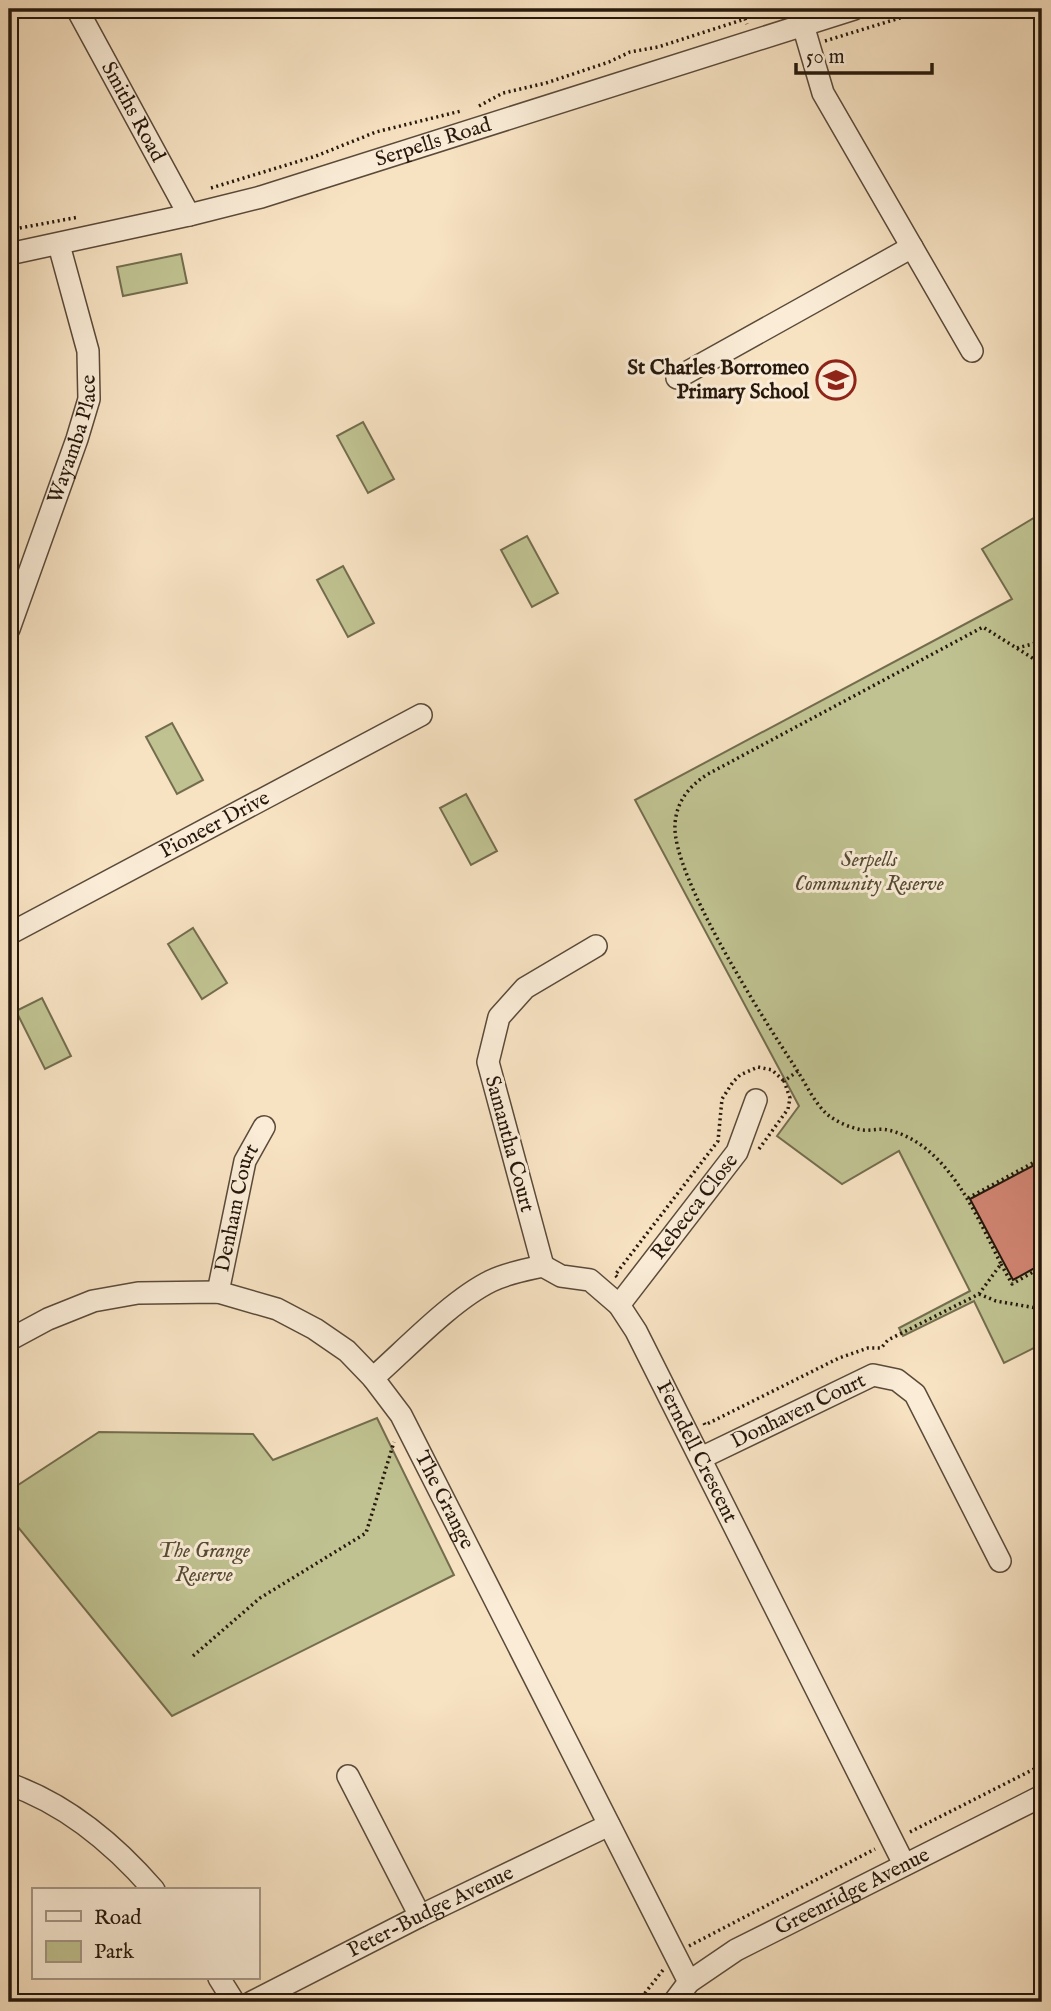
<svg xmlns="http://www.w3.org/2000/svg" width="1051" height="2011" font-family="'IM FELL English',serif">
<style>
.green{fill:#c0c291;stroke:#736d4e;stroke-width:2}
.building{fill:#cf8471;stroke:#26180c;stroke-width:2}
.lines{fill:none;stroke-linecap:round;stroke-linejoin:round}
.minor-casing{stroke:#5a4a3a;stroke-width:24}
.path{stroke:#26180c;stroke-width:3.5;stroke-dasharray:2 3.5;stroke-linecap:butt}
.minor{stroke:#faecd7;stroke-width:21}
.labels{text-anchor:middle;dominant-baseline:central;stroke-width:6;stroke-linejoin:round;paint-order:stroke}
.street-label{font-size:21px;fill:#26180c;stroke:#faecd7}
.poi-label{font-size:21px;font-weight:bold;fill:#26180c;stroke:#faecd7;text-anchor:end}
.park-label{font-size:21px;font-style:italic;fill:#544b34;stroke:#faecd7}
</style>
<rect width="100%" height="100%" fill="#f7e2c2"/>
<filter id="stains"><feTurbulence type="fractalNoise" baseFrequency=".00286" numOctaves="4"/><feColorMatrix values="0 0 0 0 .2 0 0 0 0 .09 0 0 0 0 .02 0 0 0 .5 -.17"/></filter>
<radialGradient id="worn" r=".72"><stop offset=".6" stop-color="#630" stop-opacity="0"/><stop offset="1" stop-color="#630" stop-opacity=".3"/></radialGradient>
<g class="green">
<path d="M181,254L187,283L123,296L117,267Z"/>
<path d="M363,422L394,479L368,493L337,436Z"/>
<path d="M1042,513V1344L1004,1363L974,1301L903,1336L899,1328L970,1291L899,1151L842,1184L777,1136L799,1106L635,800L1012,599L982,549Z"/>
<path d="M527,536L558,593L532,607L501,550Z"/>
<path d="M343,566L374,623L348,637L317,580Z"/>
<path d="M172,723L203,780L177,794L146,737Z"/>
<path d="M466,794L497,851L471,865L440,808Z"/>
<path d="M193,928L227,983L202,999L168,944Z"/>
<path d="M42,998L71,1056L45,1069L16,1011Z"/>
<path d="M377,1418L454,1575L172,1716L9,1516V1491L99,1432L253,1434L273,1460Z"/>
</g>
<path class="building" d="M1042,1161V1264L1013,1280L970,1199Z"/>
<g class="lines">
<g class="minor-casing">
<g id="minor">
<path id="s1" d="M77,9L189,215"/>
<path d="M803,25L823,93L972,351"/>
<path id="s2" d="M9,254L189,215L261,197L854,9"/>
<path d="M677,378L912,247"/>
<path id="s3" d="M9,629L77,439L89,399L88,351L59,245"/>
<path id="s4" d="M9,934L421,715"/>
<path d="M543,1266L488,1062L499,1017L525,988L596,946"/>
<path id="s5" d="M218,1292L245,1161L264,1127"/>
<path id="s6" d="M619,1305L737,1152L756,1100"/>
<path id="s7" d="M9,1340L48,1319L93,1301L138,1293L218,1292L277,1309L315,1329L347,1351L373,1378L401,1415L689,1982"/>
<path id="s8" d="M373,1378C406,1349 452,1300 491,1281C507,1273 525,1270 543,1266L561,1276L590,1280L619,1305L636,1331L904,1864"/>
<path id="s9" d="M701,1458L873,1375L897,1380L915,1394L1000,1561"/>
<path d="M348,1776L420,1916"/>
<path d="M9,1784C66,1804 115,1845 154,1890"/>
<path d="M219,1978L234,2002"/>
<path id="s10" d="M252,2002L420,1916L609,1825"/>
<path id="s11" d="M674,2002L689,1982L736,1950L1042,1796"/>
</g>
</g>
<g class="path">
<path d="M825,41L929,9"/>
<path d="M479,106L503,93L546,83L609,62L630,52L658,47L745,19L747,24"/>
<path d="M211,188L316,156L376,132L461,111"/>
<path d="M9,230L79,217"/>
<path d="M1017,648L1036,643"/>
<path d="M759,1149L788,1109L790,1098L784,1081L798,1071"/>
<path d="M968,1198L1042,1158"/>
<path d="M1001,1264L1012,1284L1042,1267"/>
<path d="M617,1277L615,1275L718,1141L722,1099L733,1082L740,1075L758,1067L772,1070L784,1081"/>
<path d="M979,1294L996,1301L1042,1309"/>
<path d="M704,1423L705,1425L839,1358L868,1348H881L888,1340L979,1294L1001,1264C976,1215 948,1144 888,1130C880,1128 871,1131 862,1130C851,1128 837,1122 828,1115C814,1103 805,1082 795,1067C764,1020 672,876 675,825C676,802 689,786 708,774L983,627L1042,664"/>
<path d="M193,1656L260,1598L366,1533L394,1442"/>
<path d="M910,1832L1042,1765"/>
<path d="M689,1946L875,1849"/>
<path d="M638,2002L663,1970"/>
</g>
<use href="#minor" class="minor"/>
</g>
<defs>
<g id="school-ring" transform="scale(2.0125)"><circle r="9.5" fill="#faecd7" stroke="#8f2418" stroke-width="1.5"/><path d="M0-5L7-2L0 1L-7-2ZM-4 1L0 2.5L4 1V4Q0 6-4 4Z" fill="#8f2418"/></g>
</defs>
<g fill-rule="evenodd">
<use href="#school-ring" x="836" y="380"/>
</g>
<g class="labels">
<g class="street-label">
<text stroke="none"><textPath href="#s1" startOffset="117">Smiths Road</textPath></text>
<text stroke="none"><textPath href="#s2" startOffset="439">Serpells Road</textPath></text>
<text stroke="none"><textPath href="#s3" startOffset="201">Wayamba Place</textPath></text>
<text stroke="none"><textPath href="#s4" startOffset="233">Pioneer Drive</textPath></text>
<text transform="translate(509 1144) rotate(75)">Samantha Court</text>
<text stroke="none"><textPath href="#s6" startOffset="124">Rebecca Close</textPath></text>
<text stroke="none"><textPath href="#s5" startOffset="86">Denham Court</textPath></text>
<text stroke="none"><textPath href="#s9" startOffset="108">Donhaven Court</textPath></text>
<text stroke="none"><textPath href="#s8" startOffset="462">Ferndell Crescent</textPath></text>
<text stroke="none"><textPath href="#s7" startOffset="541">The Grange</textPath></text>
<text stroke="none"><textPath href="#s11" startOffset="212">Greenridge Avenue</textPath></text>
<text stroke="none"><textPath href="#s10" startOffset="200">Peter-Budge Avenue</textPath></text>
</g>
<g class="poi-label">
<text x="809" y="368">St Charles Borromeo<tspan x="809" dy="24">Primary School</tspan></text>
</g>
<g class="park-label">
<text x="869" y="860">Serpells<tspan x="869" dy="24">Community Reserve</tspan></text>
<text x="204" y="1551">The Grange<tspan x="204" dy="24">Reserve</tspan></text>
</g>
</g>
<rect width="1051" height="2011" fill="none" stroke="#f7e2c2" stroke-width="35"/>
<rect x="10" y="10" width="1030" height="1990" fill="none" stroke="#26180c" stroke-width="3.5"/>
<rect x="18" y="18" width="1016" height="1976" fill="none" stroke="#26180c" stroke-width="2"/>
<rect x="32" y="1888" width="228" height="91" fill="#faecd7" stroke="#a59786" stroke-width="2"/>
<rect x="46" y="1911" width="35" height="10" fill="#faecd7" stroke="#a59786" stroke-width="2"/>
<text x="94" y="1924" font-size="21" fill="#26180c">Road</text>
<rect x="46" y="1941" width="35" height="21" fill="#c0c291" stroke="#a59786" stroke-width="2"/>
<text x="94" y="1958" font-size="21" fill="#26180c">Park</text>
<path d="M796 63v10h136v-10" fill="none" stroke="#26180c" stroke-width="3.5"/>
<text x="806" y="63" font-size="21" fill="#26180c" stroke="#faecd7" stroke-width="5" paint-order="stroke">50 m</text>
<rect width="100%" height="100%" filter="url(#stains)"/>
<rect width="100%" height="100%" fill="url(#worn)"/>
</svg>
